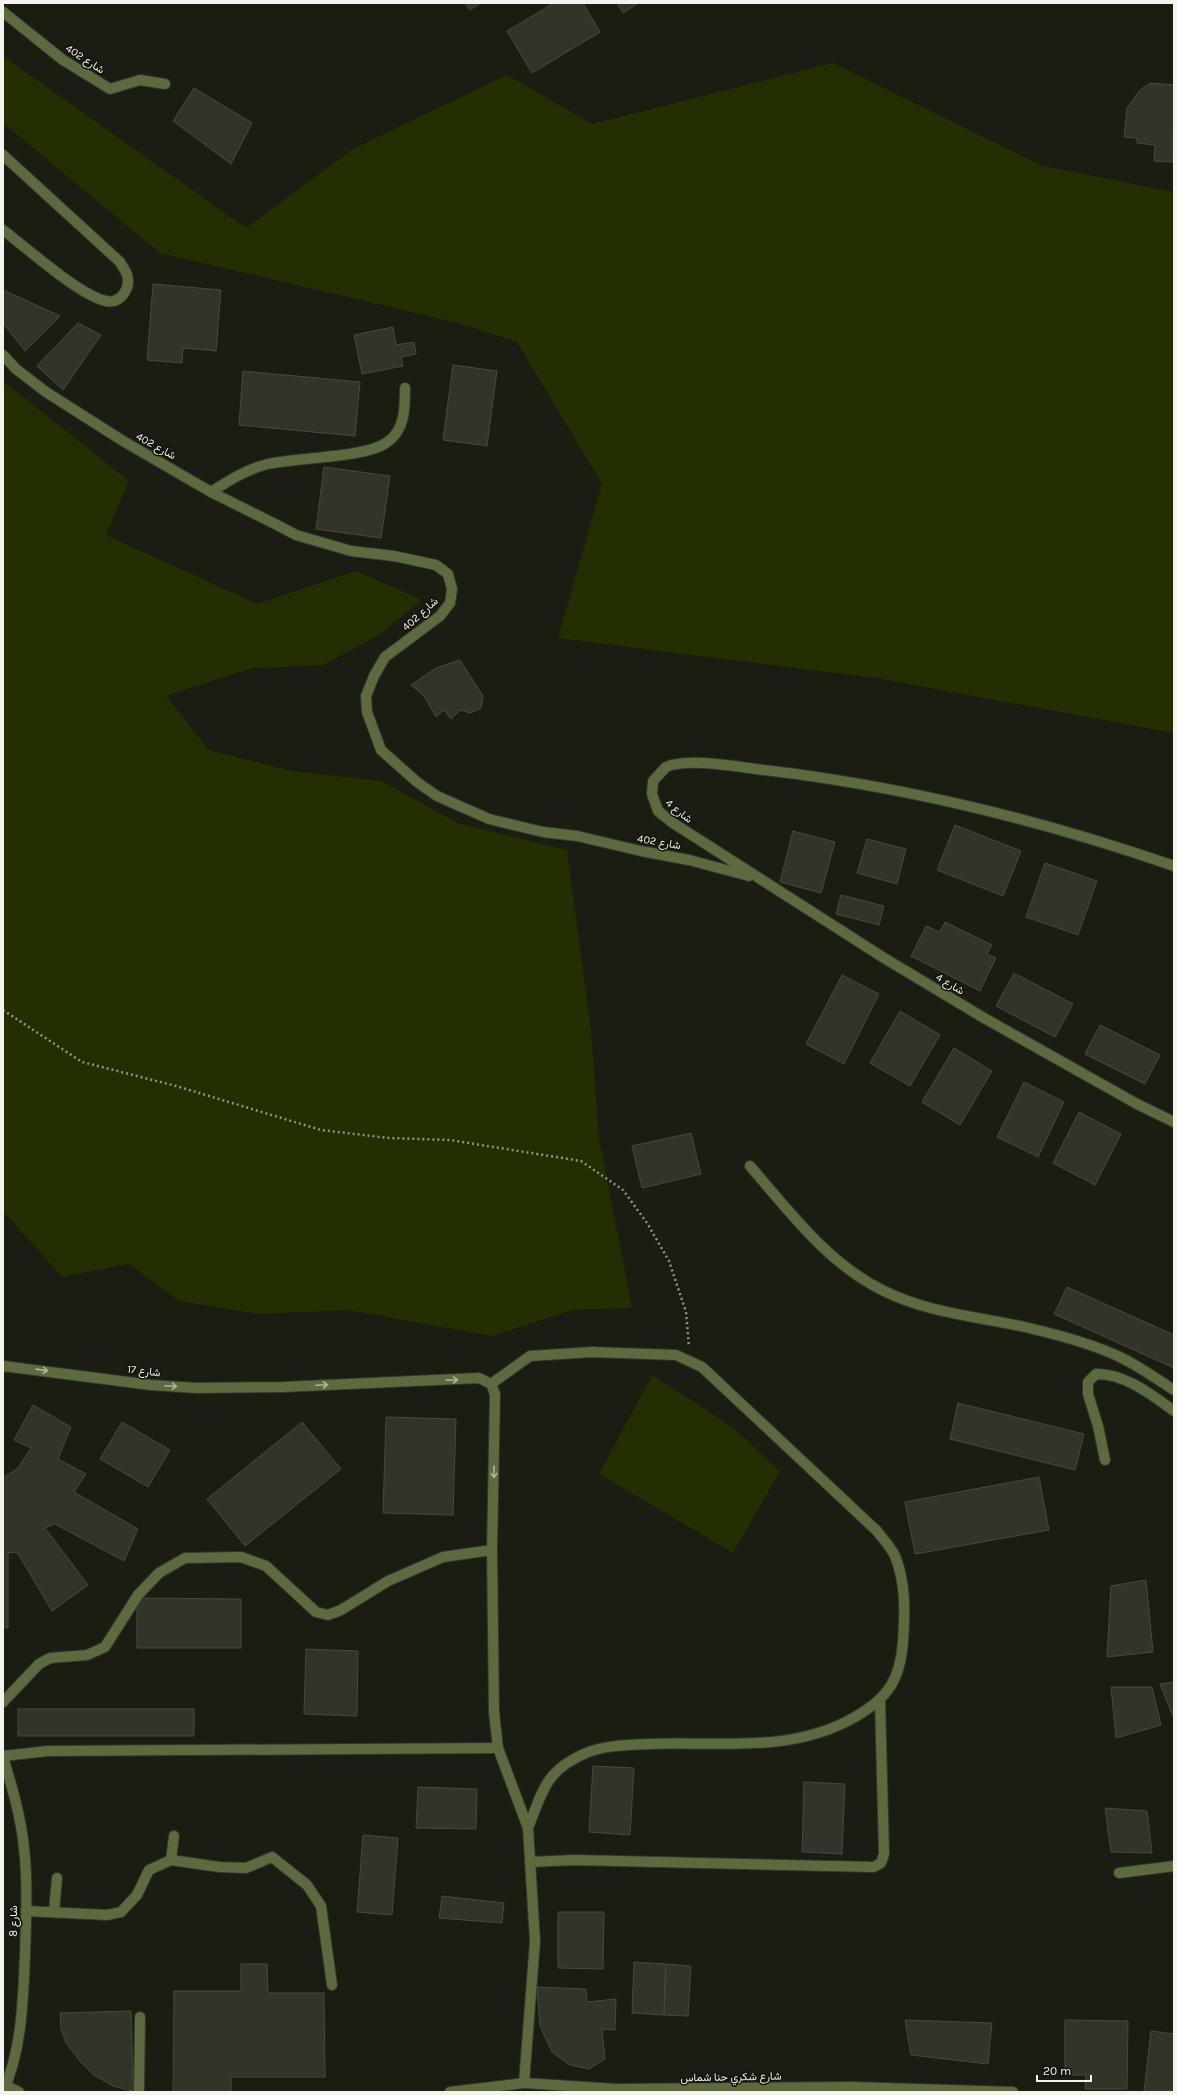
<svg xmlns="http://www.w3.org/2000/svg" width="1177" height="2095" font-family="Karla,Vazirmatn,sans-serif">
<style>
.green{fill:#232f00}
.building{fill:#303429;stroke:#464a3e}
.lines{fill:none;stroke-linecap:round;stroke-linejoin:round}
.minor-casing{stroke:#34372c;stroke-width:12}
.path{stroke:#91938a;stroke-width:2.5;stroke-dasharray:2 3;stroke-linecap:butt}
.minor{stroke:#5d6a3f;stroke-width:10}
.oneway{stroke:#afb69f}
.labels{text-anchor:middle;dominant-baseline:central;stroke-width:3;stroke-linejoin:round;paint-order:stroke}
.street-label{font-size:11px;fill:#f2f4ed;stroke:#11140a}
</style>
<rect width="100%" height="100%" fill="#1a1d12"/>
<g class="green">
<path d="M3,56L246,228L353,149L507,75L592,124L833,63L1043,166L1174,192V733L876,678L558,638L602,484L517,342L458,323L160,253L3,123Z"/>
<path d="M3,381L129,481L106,535L257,604L356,571L422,600L380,634L324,665L252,668L166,696L209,750L291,771L381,781L458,823L567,850L591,1030L599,1137L632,1308L573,1310L492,1336L348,1310L258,1314L179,1301L129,1264L62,1277L3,1211Z"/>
<path d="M652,1375L732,1427L780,1471L733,1553L599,1474Z"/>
</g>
<g class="building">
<path d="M465,3H481L470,10Z"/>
<path d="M554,3H583L600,32L532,73L507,31Z"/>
<path d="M617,3H638L623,13Z"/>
<path d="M1150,83L1174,85L1173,162L1154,161L1155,145L1137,143V138L1124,137L1127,108L1140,90Z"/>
<path d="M194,88L252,123L231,164L173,121Z"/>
<path d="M153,284L221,290L216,351L183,348L182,363L147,360Z"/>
<path d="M3,290L60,316L25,351L3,323Z"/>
<path d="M78,323L101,335L63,390L37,366Z"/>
<path d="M393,327L396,345L414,342L416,354L401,357L403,366L362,374L354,335Z"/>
<path d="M453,365L497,371L487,446L443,440Z"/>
<path d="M243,371L360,382L355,436L239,425Z"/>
<path d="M324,467L390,476L381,538L316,529Z"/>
<path d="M460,660L483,696L481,708L470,713L460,710L451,719L444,710L436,717L424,696L411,685L436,668Z"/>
<path d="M955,825L1021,851L1003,896L937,870Z"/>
<path d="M793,831L835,842L821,893L780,882Z"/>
<path d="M867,839L906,849L897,884L857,873Z"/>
<path d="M1045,863L1097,881L1078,935L1026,917Z"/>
<path d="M841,895L884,906L879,925L836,914Z"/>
<path d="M945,922L992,945L987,954L996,958L980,991L911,956L926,926L940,932Z"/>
<path d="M1014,973L1073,1004L1055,1037L996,1006Z"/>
<path d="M842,975L879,994L844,1064L806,1044Z"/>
<path d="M900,1011L940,1035L910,1086L870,1063Z"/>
<path d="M1100,1025L1160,1055L1145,1084L1085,1054Z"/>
<path d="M954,1048L992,1071L960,1125L922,1102Z"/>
<path d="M1024,1082L1064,1102L1038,1157L997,1137Z"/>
<path d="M1079,1112L1121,1134L1095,1185L1053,1163Z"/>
<path d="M691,1133L701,1174L642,1188L632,1146Z"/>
<path d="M1067,1287L1174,1335V1368L1054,1314Z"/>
<path d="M958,1403L1084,1434L1075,1470L950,1439Z"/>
<path d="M33,1405L71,1427L58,1459L86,1474L74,1492L138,1529L124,1561L55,1524L45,1528L88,1585L52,1611L17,1552L8,1553V1628L3,1627V1478L18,1468L31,1448L14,1440Z"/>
<path d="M386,1417L456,1419L453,1515L383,1513Z"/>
<path d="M122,1422L170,1450L148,1487L100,1459Z"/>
<path d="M302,1422L341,1469L245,1546L207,1499Z"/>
<path d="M1039,1477L1049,1530L915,1554L905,1502Z"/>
<path d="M1146,1580L1153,1652L1107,1657L1111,1586Z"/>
<path d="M137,1598L241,1599V1648H137Z"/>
<path d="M306,1649L358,1651L357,1716L304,1714Z"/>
<path d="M1174,1682V1716H1173L1160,1684Z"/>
<path d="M1111,1687H1152L1161,1725L1116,1738Z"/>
<rect x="18" y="1709" width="176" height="27"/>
<path d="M593,1766L634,1768L630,1835L589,1832Z"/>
<path d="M804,1782L845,1784L842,1854L802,1852Z"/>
<path d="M418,1787L477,1789L476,1829L416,1828Z"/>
<path d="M1105,1808L1147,1811L1152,1853L1111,1852Z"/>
<path d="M363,1835L398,1838L392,1915L357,1912Z"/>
<path d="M442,1896L504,1903L502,1923L439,1918Z"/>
<path d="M558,1912H604L603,1969L558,1968Z"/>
<path d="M634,1962L666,1964L664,2015L632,2013Z"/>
<path d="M241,1964H267L268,1993H324L325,2077H231V2092H173L174,1991H241Z"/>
<path d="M666,1964L691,1966L688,2016L664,2015Z"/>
<path d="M537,1987L586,1989L587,2002L616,1999L615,2030L602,2029L605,2059L589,2069L570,2065L552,2052L540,2026Z"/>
<path d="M131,2011L133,2091L113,2086L94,2075L80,2061L66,2043L61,2029L60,2013Z"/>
<path d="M905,2020L992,2023L988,2064L911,2055Z"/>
<path d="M1065,2020L1128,2021L1127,2089H1085L1086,2075H1065Z"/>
<path d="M1151,2031L1174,2034V2092H1144Z"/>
</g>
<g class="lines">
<g class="minor-casing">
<g id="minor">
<path d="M3,12L63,60L110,89L140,80L165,84"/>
<path d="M3,155L120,262C122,266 126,271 127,275C131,288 121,304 106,301C80,296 27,248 3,230"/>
<path d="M3,355L16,369L46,392L123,441L211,492L281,527L296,535L351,551L394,556L436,565L448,574L452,589L450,603L440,616L385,657L374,676L366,696L367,712L381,750L417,782L437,796L489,819L543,832L577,836L641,851L689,860L749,876"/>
<path d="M211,492C230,480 247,469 268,464C298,457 364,458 386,443C405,431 405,409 405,388"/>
<path d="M1174,866C1038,819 899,785 756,769C732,766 687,758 666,767L653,781L652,794L658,811L673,823L884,958L984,1018L1137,1104L1174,1122"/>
<path d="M750,1166C790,1212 828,1264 884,1291C930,1314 984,1317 1033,1329C1063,1336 1095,1345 1122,1358C1140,1367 1157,1379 1174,1390"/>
<path d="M3,1366L151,1385L196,1388L283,1387L479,1378L491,1384L495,1394L492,1550L494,1712L498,1748L528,1828L535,1941L524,2083"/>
<path d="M491,1384L530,1356L592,1352L676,1355L702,1367L877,1531C883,1539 891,1547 895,1556C906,1583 905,1613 903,1642C900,1680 888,1698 855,1717C791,1754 720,1741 649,1744C629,1745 605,1745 586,1753C546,1770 543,1790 528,1828"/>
<path d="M1105,1460L1098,1426L1088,1394V1382L1096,1374C1124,1373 1152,1395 1174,1411"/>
<path d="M3,1702L39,1664L50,1658L87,1655L105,1647L138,1595L159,1573L185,1558L241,1557L266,1566L316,1612L328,1615L341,1610L388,1581L443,1557L492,1550"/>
<path d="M3,1756L48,1751L498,1748"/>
<path d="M3,1757C12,1787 21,1817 24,1848C28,1883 26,1920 25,1955C23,2000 22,2050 3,2092"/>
<path d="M171,1860L174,1836"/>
<path d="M530,1862L575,1860L874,1867L881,1863L884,1854L880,1700"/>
<path d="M1119,1873L1174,1866"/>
<path d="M26,1911L107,1915L121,1912L137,1895L149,1870L171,1860L219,1867L246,1868L272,1857L307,1885L321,1906L332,1985"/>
<path d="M54,1912L57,1878"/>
<path d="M3,2084L19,2092"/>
<path d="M139,2092L140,2017"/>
<path d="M450,2092L524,2083L616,2089L852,2087L1013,2092"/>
</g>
</g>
<path class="path" d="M3,1010L82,1062L176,1086L321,1130L389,1138L450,1140L581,1161L623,1190L647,1223L669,1261L686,1312L689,1347"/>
<use href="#minor" class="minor"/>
</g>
<defs><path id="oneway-shaft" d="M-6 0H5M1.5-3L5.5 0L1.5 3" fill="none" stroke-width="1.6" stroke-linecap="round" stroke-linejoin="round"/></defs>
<g class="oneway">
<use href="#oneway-shaft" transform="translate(42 1370) rotate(8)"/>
<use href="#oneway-shaft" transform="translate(452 1380) rotate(-3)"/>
<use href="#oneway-shaft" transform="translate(322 1385) rotate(-3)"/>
<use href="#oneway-shaft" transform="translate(171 1386) rotate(3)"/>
<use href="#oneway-shaft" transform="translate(494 1472) rotate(91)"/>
</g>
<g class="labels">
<g class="street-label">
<text transform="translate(85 59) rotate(33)">شارع 402</text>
<text transform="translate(156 446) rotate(29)">شارع 402</text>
<text transform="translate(420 614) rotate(-42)">شارع 402</text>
<text transform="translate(679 811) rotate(39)">شارع 4</text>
<text transform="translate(659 842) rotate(10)">شارع 402</text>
<text transform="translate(950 984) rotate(31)">شارع 4</text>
<text transform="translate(144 1371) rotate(7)">شارع 17</text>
<text transform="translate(13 1921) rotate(-90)">شارع 8</text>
<text transform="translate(731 2077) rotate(-1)">شارع شكري حنا شماس</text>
</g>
</g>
<rect width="1177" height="2095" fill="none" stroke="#f2f4ed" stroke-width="8"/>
<path d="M1037 2075v6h54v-6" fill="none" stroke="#f2f4ed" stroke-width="2"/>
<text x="1043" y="2075" font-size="12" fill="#f2f4ed" stroke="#11140a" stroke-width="3" paint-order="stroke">20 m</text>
</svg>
